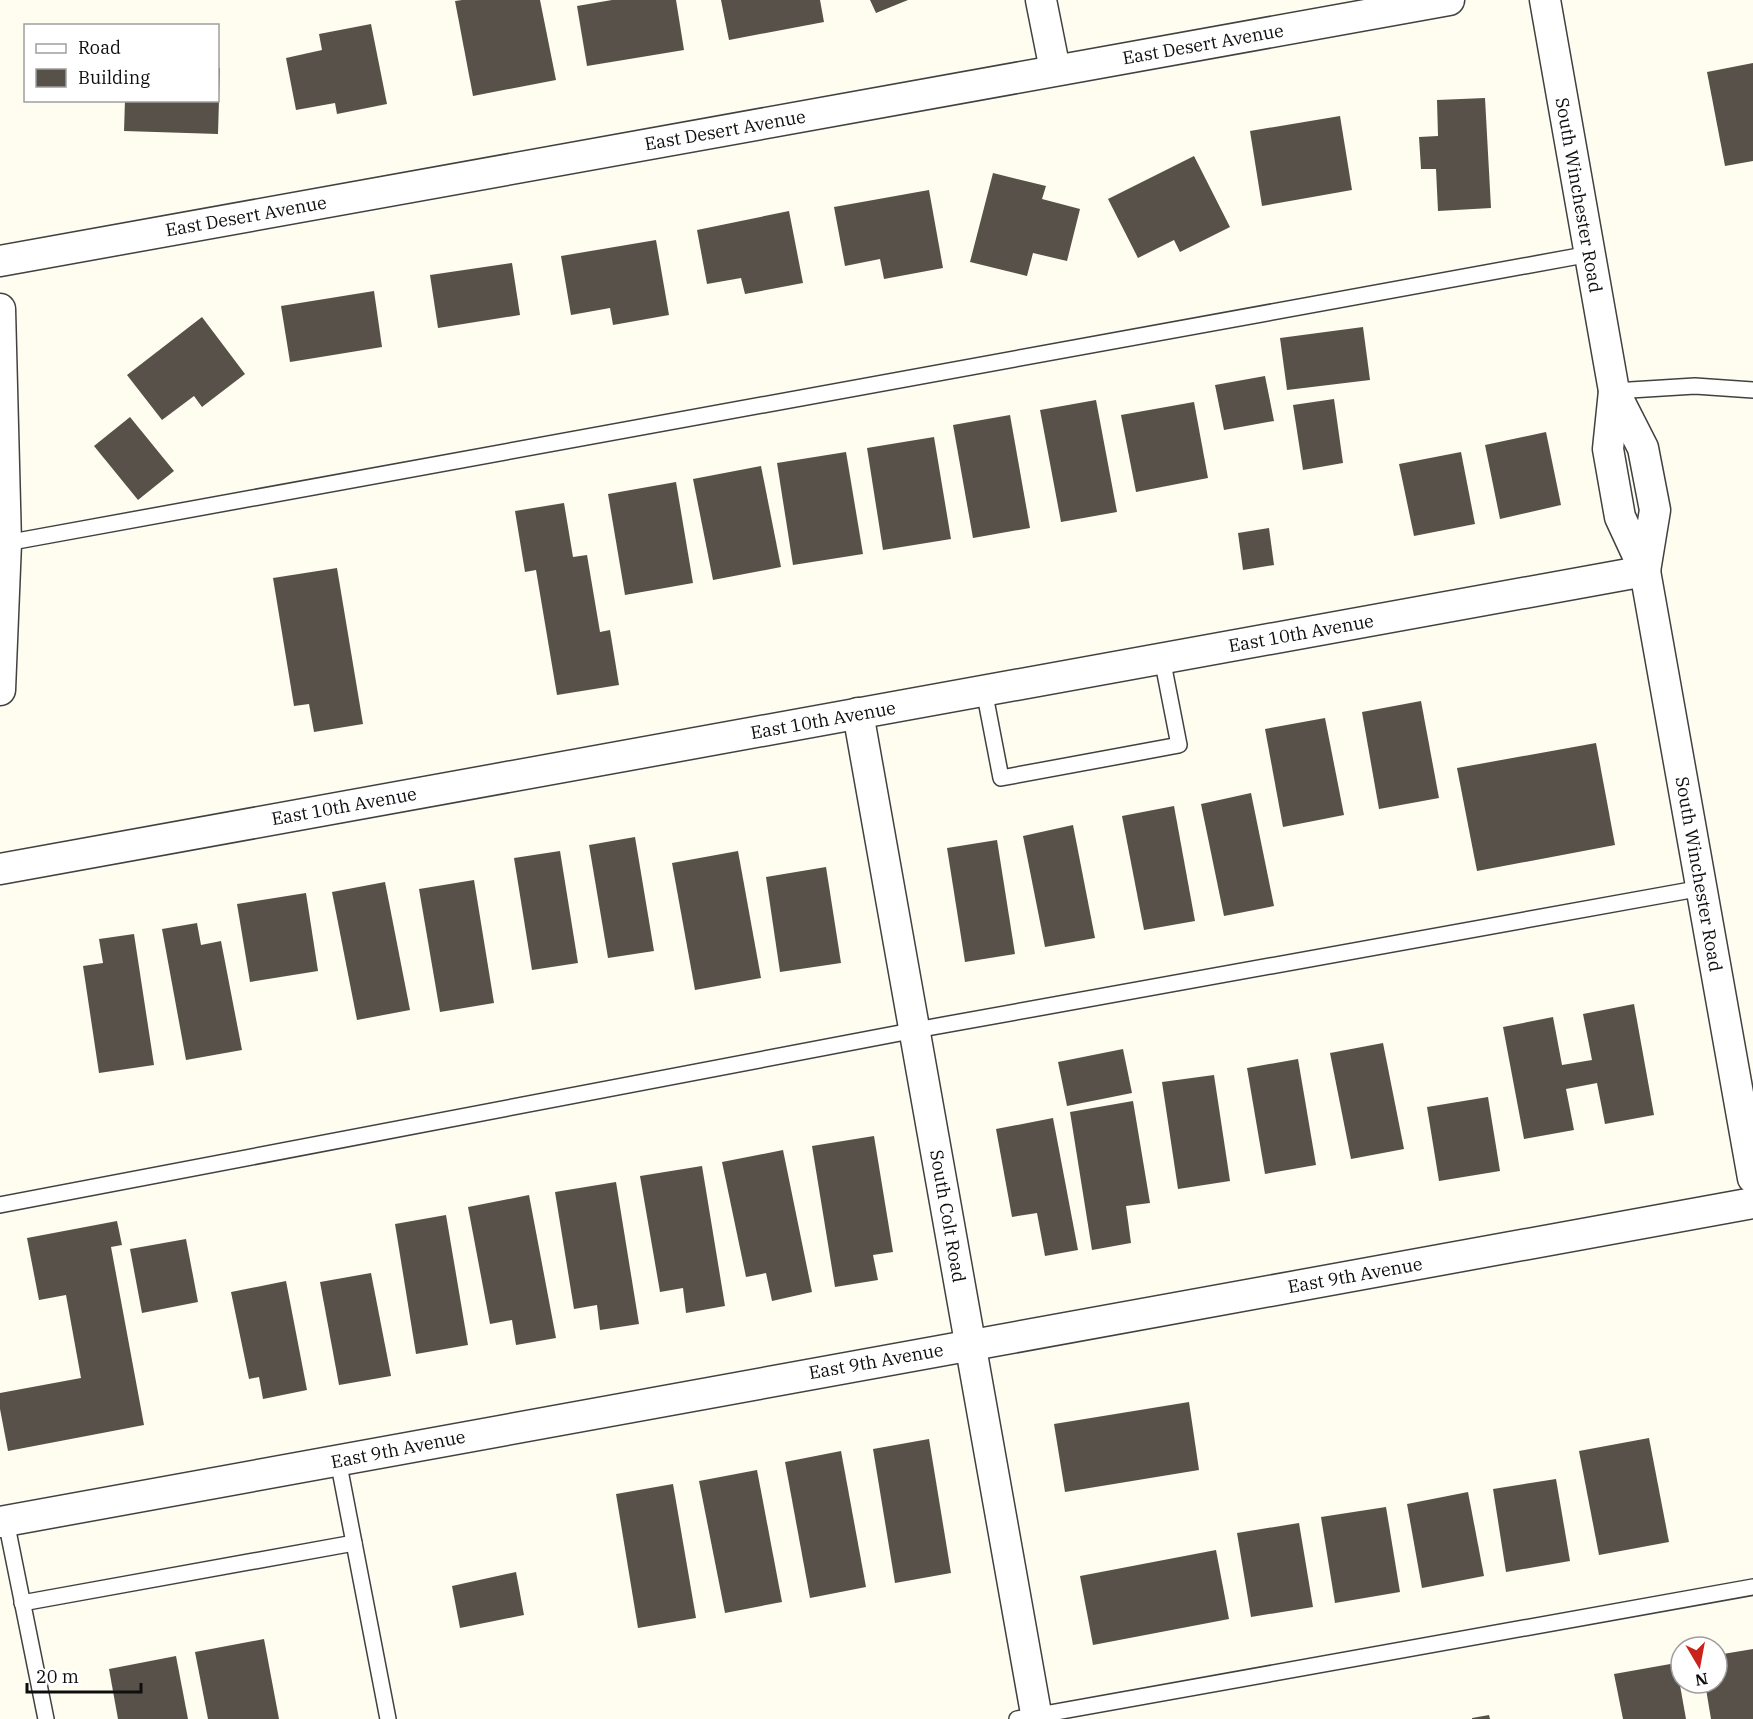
<svg xmlns="http://www.w3.org/2000/svg" width="1753" height="1719" font-family="'IBM Plex Serif',serif">
<style>
.building{fill:#58514a}
.lines{fill:none;stroke-linecap:round;stroke-linejoin:round}
.lane-casing{stroke:#414141;stroke-width:18}
.street-casing{stroke:#414141;stroke-width:33}
.lane{stroke:#fff;stroke-width:15}
.street{stroke:#fff;stroke-width:30}
.labels{text-anchor:middle;dominant-baseline:central;stroke-width:6;stroke-linejoin:round;paint-order:stroke}
.street-label{font-size:18px;fill:#0e0e0e;stroke:#fff}
</style>
<rect width="100%" height="100%" fill="#fffdf0"/>
<g class="building">
<path d="M462,0H540L556,80L473,96L455,1Z"/>
<path d="M612,0H676L684,50L587,66L577,6Z"/>
<path d="M721,0H820L824,22L729,40Z"/>
<path d="M870,0H908L876,13Z"/>
<path d="M371,24L387,104L337,114L335,103L296,110L286,58L322,50L319,34Z"/>
<path d="M1753,63V161L1725,166L1707,72Z"/>
<path d="M218,68H220L219,99H218Z"/>
<path d="M1485,98L1491,208L1438,211L1436,169H1421L1419,137L1438,136L1437,100Z"/>
<path d="M125,100H219L218,134L124,131Z"/>
<path d="M1340,116L1352,190L1262,206L1250,131Z"/>
<path d="M1194,156L1230,227L1180,252L1174,240L1138,258L1108,199Z"/>
<path d="M993,173L1046,186L1042,199L1080,209L1067,261L1033,253L1027,276L970,262Z"/>
<path d="M929,190L943,268L884,279L880,259L845,266L834,207Z"/>
<path d="M789,211L803,283L745,294L741,278L707,284L697,230Z"/>
<path d="M656,240L669,315L613,325L610,308L571,315L561,256Z"/>
<path d="M512,263L520,315L438,328L430,275Z"/>
<path d="M374,291L382,347L290,362L281,306Z"/>
<path d="M202,317L245,374L202,407L194,396L162,420L127,375Z"/>
<path d="M1363,327L1370,380L1287,390L1280,338Z"/>
<path d="M1265,376L1274,421L1224,430L1215,385Z"/>
<path d="M1334,399L1343,463L1303,470L1293,405Z"/>
<path d="M1096,400L1117,512L1061,522L1040,410Z"/>
<path d="M1194,402L1208,478L1136,492L1121,415Z"/>
<path d="M1010,415L1030,528L973,538L953,425Z"/>
<path d="M130,417L174,471L138,500L94,446Z"/>
<path d="M1546,432L1561,505L1500,519L1485,445Z"/>
<path d="M934,437L951,539L883,550L867,448Z"/>
<path d="M846,452L863,554L793,565L777,463Z"/>
<path d="M1461,452L1475,524L1414,536L1399,464Z"/>
<path d="M761,466L781,567L713,580L693,479Z"/>
<path d="M676,482L693,583L625,595L608,494Z"/>
<path d="M564,503L573,557L587,555L600,632L610,630L619,685L557,695L536,570L525,572L515,511Z"/>
<path d="M1269,528L1274,565L1243,570L1238,533Z"/>
<path d="M337,568L363,724L314,732L309,704L294,706L273,578Z"/>
<path d="M1421,701L1439,798L1379,809L1362,712Z"/>
<path d="M1325,718L1344,815L1283,827L1265,729Z"/>
<path d="M1596,743L1615,845L1477,871L1457,768Z"/>
<path d="M1251,793L1274,906L1224,916L1201,804Z"/>
<path d="M1174,806L1195,921L1144,930L1122,816Z"/>
<path d="M1073,825L1095,938L1045,947L1023,836Z"/>
<path d="M635,837L654,951L608,958L589,845Z"/>
<path d="M997,840L1015,954L965,962L947,848Z"/>
<path d="M560,851L578,963L532,970L514,858Z"/>
<path d="M738,851L761,978L695,990L672,863Z"/>
<path d="M826,867L841,963L780,972L766,877Z"/>
<path d="M474,880L494,1003L440,1012L419,889Z"/>
<path d="M385,882L410,1010L357,1020L332,892Z"/>
<path d="M306,893L318,971L250,982L237,904Z"/>
<path d="M197,923L201,945L221,941L242,1050L186,1060L162,929Z"/>
<path d="M134,934L154,1065L99,1073L83,966L103,963L99,939Z"/>
<path d="M1634,1004L1654,1115L1605,1124L1597,1083L1566,1089L1574,1130L1524,1139L1503,1027L1553,1017L1562,1065L1592,1060L1583,1014Z"/>
<path d="M1383,1043L1404,1149L1351,1159L1330,1053Z"/>
<path d="M1123,1049L1132,1093L1067,1106L1058,1062Z"/>
<path d="M1298,1059L1316,1165L1265,1174L1247,1068Z"/>
<path d="M1214,1075L1230,1181L1178,1189L1162,1082Z"/>
<path d="M1488,1097L1500,1171L1439,1181L1427,1107Z"/>
<path d="M1133,1101L1150,1203L1126,1206L1131,1243L1092,1250L1070,1112Z"/>
<path d="M1053,1118L1078,1250L1045,1256L1037,1213L1012,1217L996,1129Z"/>
<path d="M874,1136L893,1252L873,1255L878,1280L835,1287L812,1146Z"/>
<path d="M783,1150L812,1292L772,1301L766,1273L746,1277L722,1162Z"/>
<path d="M702,1166L725,1306L686,1313L683,1288L660,1292L640,1176Z"/>
<path d="M616,1182L639,1324L600,1330L597,1305L574,1309L555,1192Z"/>
<path d="M529,1195L556,1338L516,1345L512,1320L490,1324L468,1207Z"/>
<path d="M446,1215L468,1345L416,1354L395,1224Z"/>
<path d="M117,1221L122,1245L111,1247L144,1425L8,1451L0,1409V1393L81,1378L66,1295L39,1300L27,1238Z"/>
<path d="M186,1239L198,1302L142,1313L130,1249Z"/>
<path d="M371,1273L391,1376L339,1385L320,1282Z"/>
<path d="M286,1281L307,1390L263,1399L259,1377L249,1379L231,1292Z"/>
<path d="M1189,1402L1199,1470L1065,1492L1054,1424Z"/>
<path d="M1649,1438L1669,1542L1599,1555L1579,1451Z"/>
<path d="M929,1439L951,1573L895,1583L873,1449Z"/>
<path d="M841,1451L866,1587L810,1598L785,1462Z"/>
<path d="M757,1470L782,1602L725,1613L699,1481Z"/>
<path d="M1556,1479L1570,1561L1506,1572L1493,1489Z"/>
<path d="M673,1484L696,1618L638,1628L616,1494Z"/>
<path d="M1468,1492L1484,1576L1422,1588L1407,1504Z"/>
<path d="M1386,1507L1400,1592L1335,1603L1321,1517Z"/>
<path d="M1299,1523L1313,1607L1251,1617L1237,1533Z"/>
<path d="M1216,1550L1229,1619L1093,1645L1080,1576Z"/>
<path d="M516,1572L524,1615L460,1628L452,1586Z"/>
<path d="M264,1639L279,1719H208L195,1652Z"/>
<path d="M1753,1649V1719H1711L1705,1683H1717V1655Z"/>
<path d="M176,1656L188,1719H118L109,1669Z"/>
<path d="M1676,1663L1686,1719H1623L1614,1674Z"/>
<path d="M1489,1715L1490,1719H1472V1718Z"/>
</g>
<g class="lines">
<g class="lane-casing">
<g id="lane">
<path d="M1614,391L1695,386L1753,390"/>
<path d="M6,543L1590,254"/>
<path d="M984,690L1001,778L1179,745L1162,658"/>
<path d="M0,1205L916,1030L1702,888"/>
<path d="M338,1460L388,1719"/>
<path d="M6,1521L46,1719"/>
<path d="M22,1603L354,1543"/>
<path d="M1017,1719L1753,1587"/>
</g>
</g>
<g class="street-casing">
<g id="street">
<path d="M1041,0L1055,70"/>
<path d="M1545,0L1614,391L1608,449L1620,517L1645,571L1753,1178"/>
<path d="M0,261L1449,0"/>
<path d="M0,309L6,543L0,690"/>
<path d="M1614,391L1643,448L1655,510L1645,571"/>
<path d="M858,713L1037,1719"/>
<path d="M0,869L1645,571"/>
<path d="M0,1522L1753,1203"/>
</g>
</g>
<use href="#lane" class="lane"/>
<use href="#street" class="street"/>
</g>
<g class="labels">
<g class="street-label">
<text transform="translate(1203 44) rotate(-10)">East Desert Avenue</text>
<text transform="translate(725 130) rotate(-10)">East Desert Avenue</text>
<text transform="translate(1579 195) rotate(80)">South Winchester Road</text>
<text transform="translate(246 216) rotate(-10)">East Desert Avenue</text>
<text transform="translate(1301 633) rotate(-10)">East 10th Avenue</text>
<text transform="translate(823 720) rotate(-10)">East 10th Avenue</text>
<text transform="translate(344 806) rotate(-10)">East 10th Avenue</text>
<text transform="translate(1699 874) rotate(80)">South Winchester Road</text>
<text transform="translate(948 1216) rotate(80)">South Colt Road</text>
<text transform="translate(1355 1275) rotate(-10)">East 9th Avenue</text>
<text transform="translate(876 1361) rotate(-10)">East 9th Avenue</text>
<text transform="translate(398 1449) rotate(-11)">East 9th Avenue</text>
</g>
</g>
<rect x="24" y="24" width="195" height="78" fill="#ffffff" stroke="#9f9f9f" stroke-width="1.5"/>
<rect x="36" y="44" width="30" height="9" fill="#ffffff" stroke="#9f9f9f" stroke-width="1.5"/>
<text x="78" y="54" font-size="18" fill="#0e0e0e">Road</text>
<rect x="36" y="69" width="30" height="18" fill="#58514a" stroke="#9f9f9f" stroke-width="1.5"/>
<text x="78" y="84" font-size="18" fill="#0e0e0e">Building</text>
<g transform="translate(1699 1665) rotate(170)"><circle r="28" fill="#ffffff" stroke="#9f9f9f" stroke-width="1.5"/>
<path d="M0-4.5L10 22L0 15L-10 22Z" fill="#ca231b"/>
<text y="-9" font-size="16" font-weight="bold" text-anchor="middle" fill="#0e0e0e">N</text>
</g>
<path d="M27 1683v9h114v-9" fill="none" stroke="#0e0e0e" stroke-width="3"/>
<text x="36" y="1683" font-size="18" fill="#0e0e0e" stroke="#ffffff" stroke-width="4.5" paint-order="stroke">20 m</text>
</svg>
